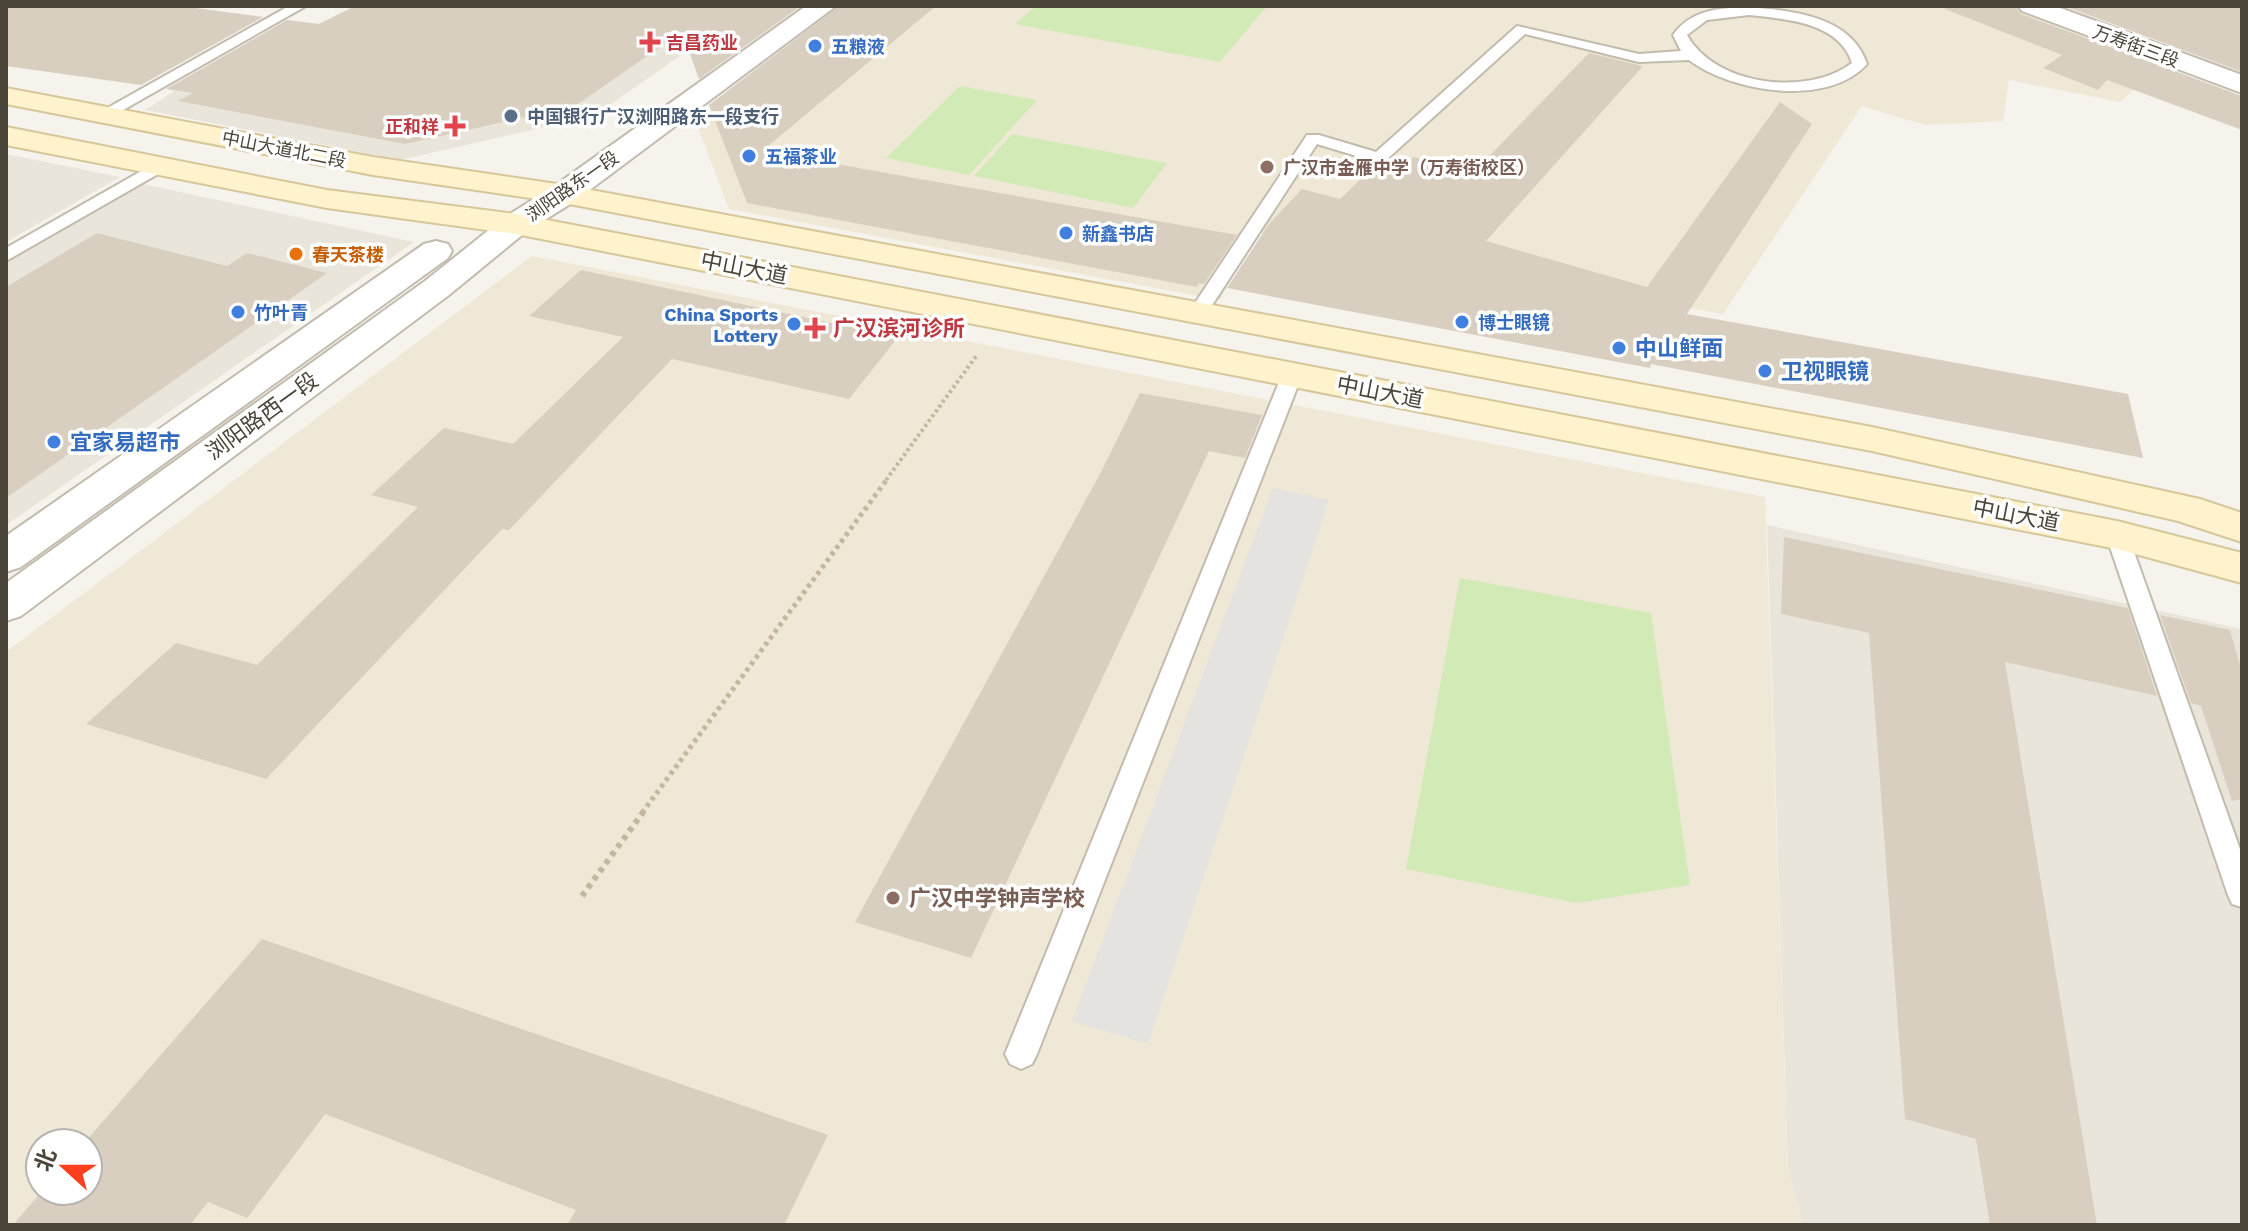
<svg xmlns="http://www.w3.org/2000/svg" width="2248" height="1231" font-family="'Work Sans','Noto Sans SC',sans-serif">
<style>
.residential{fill:#eae5da}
.education{fill:#efe8d6;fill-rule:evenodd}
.green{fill:#d2eab5}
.parking{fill:#e5e3e0}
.building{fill:#d8cfc1}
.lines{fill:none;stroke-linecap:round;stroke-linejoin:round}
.service-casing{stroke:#c2bbae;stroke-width:4}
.minor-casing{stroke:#c2bbae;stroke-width:4}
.tertiary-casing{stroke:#c2bbae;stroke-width:4}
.secondary-casing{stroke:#d6c79b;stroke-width:4}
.path-far2{stroke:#c4b79f;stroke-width:4;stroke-dasharray:3 3;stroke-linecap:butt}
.path-far1{stroke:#c4b79f;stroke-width:5;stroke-dasharray:4 4;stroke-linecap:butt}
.path{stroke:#c4b79f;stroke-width:6;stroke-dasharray:5 5;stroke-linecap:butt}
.service{fill:#fff;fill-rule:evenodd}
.minor{fill:#fff;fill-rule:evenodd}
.tertiary{fill:#fff;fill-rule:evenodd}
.secondary{fill:#fff3cd;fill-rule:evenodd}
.health-dot{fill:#e0444e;stroke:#fff;stroke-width:3}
.shop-dot{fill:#3f7fe0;stroke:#fff;stroke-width:3}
.service-dot{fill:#5c6f8a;stroke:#fff;stroke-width:3}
.education-dot{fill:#8d6e63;stroke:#fff;stroke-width:3}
.food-dot{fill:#e8710a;stroke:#fff;stroke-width:3}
.labels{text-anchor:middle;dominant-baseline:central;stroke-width:7;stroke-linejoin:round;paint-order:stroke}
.far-health-label{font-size:18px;font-weight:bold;fill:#be3a42;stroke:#fff;text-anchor:start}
.far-shop-label{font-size:18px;font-weight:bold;fill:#366cbe;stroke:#fff;text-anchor:start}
.far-street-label{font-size:18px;fill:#4b4439;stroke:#fff}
.far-service-label{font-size:18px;font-weight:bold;fill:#4e5e75;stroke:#fff;text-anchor:start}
.far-education-label{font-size:18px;font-weight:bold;fill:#785e54;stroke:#fff;text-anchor:start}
.far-food-label{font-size:18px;font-weight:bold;fill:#c56008;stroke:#fff;text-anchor:start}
.street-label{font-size:22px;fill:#4b4439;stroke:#fff}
.health-label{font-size:22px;font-weight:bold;fill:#be3a42;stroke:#fff;text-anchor:start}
.shop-label{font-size:22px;font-weight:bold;fill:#366cbe;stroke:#fff;text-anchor:start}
.education-label{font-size:22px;font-weight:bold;fill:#785e54;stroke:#fff;text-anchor:start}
</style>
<rect width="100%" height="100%" fill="#f6f3ec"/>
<g class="residential">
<path d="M751,6L594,116L400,160L145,110L240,49Z"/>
<path d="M6,154L120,177L6,242Z"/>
<path d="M124,180L414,242L6,525V248Z"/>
<path d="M1767,525L2242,629V1225H1803L1788,1169Z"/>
</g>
<g class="education">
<path d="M850,6H2008L2160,66L2120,102L2009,80L2003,121L1925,125L1862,106L1723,314L1257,232L1220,300L729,209L696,122Z"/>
<path d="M532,256L1765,497L1788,1169L1803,1225H6V652ZM40,1143H88V1191H40Z"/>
</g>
<g class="green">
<path d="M1036,6H1267L1220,62L1015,24Z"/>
<path d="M960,86L1037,100L969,175L886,158Z"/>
<path d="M1012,134L1167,163L1133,208L974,176Z"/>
<path d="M1460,578L1651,613L1690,885L1576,903L1406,869Z"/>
</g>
<path class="parking" d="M1273,488L1329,500L1148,1044L1072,1021Z"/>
<g class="building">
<path d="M6,6H180L263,17L141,85L6,66Z"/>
<path d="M355,6H801L699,79L682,32L575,106L405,144L178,101L193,93L166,89L287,20L319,24Z"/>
<path d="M839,6H936L762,151L1237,235L1204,284L1199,283L1197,287L747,203L709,105Z"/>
<path d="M1946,6H2015L2021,14L2242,96V130L2107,80L2098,90L2043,68L2062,55L1945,9Z"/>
<path d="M2064,6H2242V72Z"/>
<path d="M1589,53L1643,66L1486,241L1647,287L1780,102L1812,124L1687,314L2128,394L2143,458L1651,364L1650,368L1227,288L1269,224L1302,189L1340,199L1376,164L1399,171L1414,157L1472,174Z"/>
<path d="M97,233L227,266L247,253L327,273L6,498V287Z"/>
<path d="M581,270L898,337L849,399L672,359L509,530L502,529L266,779L86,724L176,643L257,665L418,507L371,495L444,428L513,444L623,337L529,316Z"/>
<path d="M1140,393L1262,415L1245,458L1209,451L971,958L855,922L1101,472Z"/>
<path d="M1784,537L2128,608L2157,696L2005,662L2097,1225H1990L1976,1139L1905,1119L1869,633L1781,614Z"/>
<path d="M2160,615L2230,630L2242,672V799L2232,801L2201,706L2191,703Z"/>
<path d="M262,939L828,1135L784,1225H567L576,1210L325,1114L247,1218L208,1202L190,1225H13L42,1191H88V1143H84Z"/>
</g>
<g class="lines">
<g class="service-casing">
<g id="service">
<path d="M289,6H306L109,118H97L95,115Z"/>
<path d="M1749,7C1793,11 1851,16 1867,64C1828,108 1731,92 1689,60L1639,62L1525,34L1385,161H1373L1317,144L1205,316L1198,318L1189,312L1307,135H1319L1376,152L1517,26L1639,54L1681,51L1673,35C1692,9 1719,8 1749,7ZM1749,15C1785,19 1839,22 1852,63C1808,97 1715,86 1687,35L1707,20Z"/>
<path d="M159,161L165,162L167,166L165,170L6,261V248Z"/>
<path d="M1292,369L1302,375L1037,1054L1032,1064L1021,1069L1010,1064L1005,1054L1282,375Z"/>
<path d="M2117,527L2125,530L2128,535L2242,855V907L2232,904L2228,895L2106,535L2109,530Z"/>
</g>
</g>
<g class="minor-casing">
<path id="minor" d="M2018,6H2055L2242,75V93L2022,11Z"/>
</g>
<g class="tertiary-casing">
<g id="tertiary">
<path d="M806,6H836L575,201L527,231L449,295L21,616L6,621V583L425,281L505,217L553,187Z"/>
<path d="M436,241L448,244L452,251L448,258L21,567L6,572V536L424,244Z"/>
</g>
</g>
<g class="secondary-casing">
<g id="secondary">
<path d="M6,88L373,157L564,185L1872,427L2200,499L2242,513V542L2178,521L1872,451L564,203L373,175L6,104Z"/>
<path d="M6,127L327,190L516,214L2117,521L2242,553V583L2117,549L516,234L327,208L6,145Z"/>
</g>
</g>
<path class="path-far2" d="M886,480L977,355"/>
<path class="path-far1" d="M642,813L888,478"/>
<path class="path" d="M582,896L644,811"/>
<use href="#service" class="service"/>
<use href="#minor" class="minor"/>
<use href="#tertiary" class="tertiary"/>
<use href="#secondary" class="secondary"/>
</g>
<g class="health-dot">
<path d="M646 30h8v8h8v8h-8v8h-8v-8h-8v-8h8z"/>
<path d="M451 114h8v8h8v8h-8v8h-8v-8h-8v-8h8z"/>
<path d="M811 316h8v8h8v8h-8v8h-8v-8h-8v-8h8z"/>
</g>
<g class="shop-dot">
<circle cx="815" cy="46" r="8"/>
<circle cx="749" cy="156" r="8"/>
<circle cx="1066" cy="233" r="8"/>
<circle cx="238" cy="312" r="8"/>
<circle cx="1462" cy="322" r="8"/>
<circle cx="794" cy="324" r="8"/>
<circle cx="1619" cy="348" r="8"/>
<circle cx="1765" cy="371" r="8"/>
<circle cx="54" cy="442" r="8"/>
</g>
<circle class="service-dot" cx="511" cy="116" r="8"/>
<g class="education-dot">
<circle cx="1267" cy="167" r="8"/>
<circle cx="893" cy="898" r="8"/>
</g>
<circle class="food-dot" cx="296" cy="254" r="8"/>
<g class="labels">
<g class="far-health-label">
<text x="666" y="42">吉昌药业</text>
<text x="439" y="126" text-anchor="end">正和祥</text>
</g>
<g class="far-shop-label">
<text x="831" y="46">五粮液</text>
<text x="765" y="156">五福茶业</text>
<text x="1082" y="233">新鑫书店</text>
<text x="254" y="312">竹叶青</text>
<text x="778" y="314" text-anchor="end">China Sports<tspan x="778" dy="21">Lottery</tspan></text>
<text x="1478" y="322">博士眼镜</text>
</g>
<g class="far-street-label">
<text transform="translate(2136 46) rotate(20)">万寿街三段</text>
<text transform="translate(284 149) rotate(11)">中山大道北二段</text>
<text transform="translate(572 186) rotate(-35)">浏阳路东一段</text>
</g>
<g class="far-service-label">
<text x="527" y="116">中国银行广汉浏阳路东一段支行</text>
</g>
<g class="far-education-label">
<text x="1283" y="167">广汉市金雁中学（万寿街校区）</text>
</g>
<g class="far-food-label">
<text x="312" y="254">春天茶楼</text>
</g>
<g class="street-label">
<text transform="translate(744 268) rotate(11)">中山大道</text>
<text transform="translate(1380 392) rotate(11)">中山大道</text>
<text transform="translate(262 416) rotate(-36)">浏阳路西一段</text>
<text transform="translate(2016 515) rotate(11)">中山大道</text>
</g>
<g class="health-label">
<text x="833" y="328">广汉滨河诊所</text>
</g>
<g class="shop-label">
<text x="1635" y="348">中山鲜面</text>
<text x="1781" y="371">卫视眼镜</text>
<text x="70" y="442">宜家易超市</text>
</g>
<g class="education-label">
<text x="909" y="898">广汉中学钟声学校</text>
</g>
</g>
<rect width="2248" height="1231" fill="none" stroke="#4b4439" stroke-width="16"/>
<g transform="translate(64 1167) rotate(291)"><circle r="38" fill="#ffffff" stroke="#b7b4b0" stroke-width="2"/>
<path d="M0-6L14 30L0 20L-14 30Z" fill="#fc3f1d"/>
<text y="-12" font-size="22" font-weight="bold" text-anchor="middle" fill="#4b4439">北</text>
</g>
</svg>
